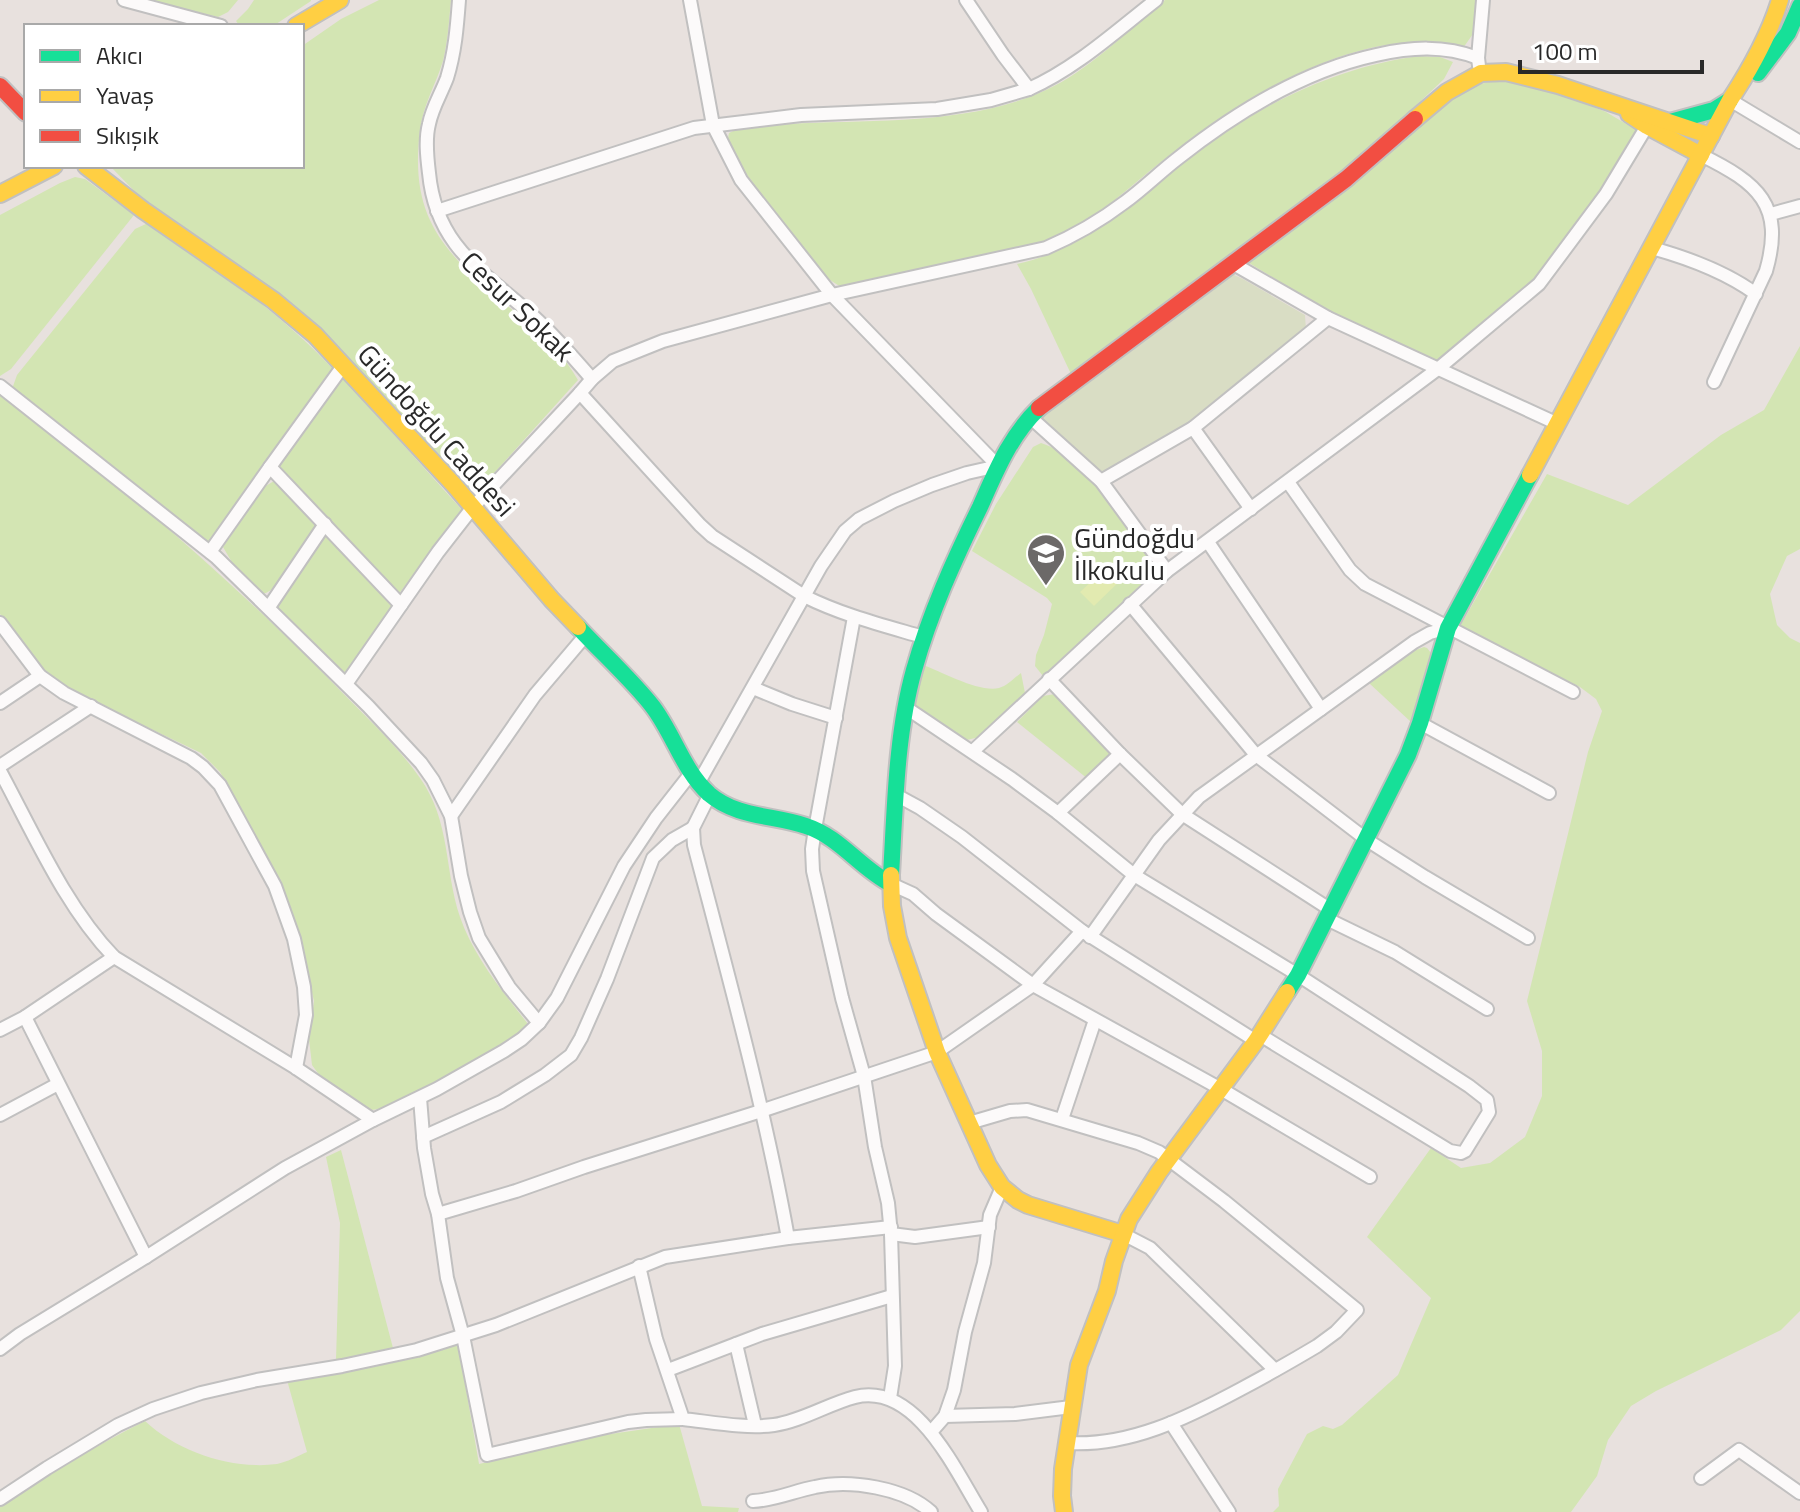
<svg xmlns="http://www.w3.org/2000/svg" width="1800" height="1512" font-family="'Titillium Web',sans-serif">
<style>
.green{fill:#d3e5b3}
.cemetery{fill:#d9ddc4}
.pitch{fill:#e2eab0}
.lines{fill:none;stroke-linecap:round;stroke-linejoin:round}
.street-casing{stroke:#c1c0c0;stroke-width:16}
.fast-casing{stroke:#c1c0c0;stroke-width:20}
.slow-casing{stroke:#c1c0c0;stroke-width:20}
.jam-casing{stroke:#c1c0c0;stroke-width:20}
.street{stroke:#fcfafa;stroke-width:12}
.fast{stroke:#16e098;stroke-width:16}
.slow{stroke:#ffcf43;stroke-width:16}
.jam{stroke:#f24e42;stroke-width:16}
.labels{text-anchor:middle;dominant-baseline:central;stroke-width:8;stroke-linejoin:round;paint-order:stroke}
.street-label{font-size:28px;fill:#292929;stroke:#fff}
.poi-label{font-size:28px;fill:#292929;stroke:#fff;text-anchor:start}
</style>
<rect width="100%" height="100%" fill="#e8e1de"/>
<g class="green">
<path d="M147,0H238L228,12L218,17Z"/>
<path d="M254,0H311V1L273,26L239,25L236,21L248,9Z"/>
<path d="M379,0H451C449,20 448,41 443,61C436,84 423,105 420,130C408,225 450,257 516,313C530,325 545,337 557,350C565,360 572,370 578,380L487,481L479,487L469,490L330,339L268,286L193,234L150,207L110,166H302V46L341,19Z"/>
<path d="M1165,0H1476L1473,34L1463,48C1453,46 1443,43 1433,42C1335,38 1235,104 1161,162C1129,187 1100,216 1064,234C1036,249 1007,249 976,256C935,264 894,276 853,285L841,287L822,275L744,171L728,138L729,133L735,130C753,128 771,125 789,124C873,119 977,126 1054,86C1092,67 1132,27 1165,0Z"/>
<path d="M1419,56L1440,57L1453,62L1444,79L1373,146L1350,165L1165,306L1071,374L1031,289L1017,264C1086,249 1138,197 1192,156C1258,105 1336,67 1419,56Z"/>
<path d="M1501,80L1549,89L1606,112L1638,131L1613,177L1536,281L1439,364L1321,307L1249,263L1355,183L1454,96L1480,84Z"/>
<path d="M75,177L85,179L134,215L11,369L0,376V215L60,183Z"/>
<path d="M148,223C213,267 279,311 333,369L215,537L208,544L12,389L17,375L25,365L135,229Z"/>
<path d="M1800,346V549L1787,556L1770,594L1777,625L1790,638L1800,643V1311L1781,1330L1656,1391L1631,1406L1608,1440L1597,1476L1571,1512H1273L1279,1506L1278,1489L1307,1434L1323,1426L1333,1429L1342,1425L1398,1375L1431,1298L1367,1237L1431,1148L1461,1168L1490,1163L1525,1137L1542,1096V1051L1527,1001L1588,752L1602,711L1596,699L1580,687L1459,628L1547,474L1628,505L1721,435L1764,410Z"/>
<path d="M342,377L462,510L398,595L280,472V462Z"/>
<path d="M0,394C48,431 98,467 143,507C207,562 270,619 330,680C360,712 395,742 420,778C451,822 444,869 460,917C474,957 502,991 528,1024L513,1037L493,1050L466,1064L424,1091L379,1109L371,1110L325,1083L312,1065L309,1039L314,1001L293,914L279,880L220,772L201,753L109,709L65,686L50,676L23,646L0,614Z"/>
<path d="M1041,443C1089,458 1127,525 1155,565L1157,570L1043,676L1035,666L1036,655L1044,635L1052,604L1047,598L972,551L996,504L1033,447Z"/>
<path d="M274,481L315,524L316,529C305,545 281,590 263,594L233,564L223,547L264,487Z"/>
<path d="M326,536L330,537L391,601L393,607L351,669L341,674L278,610L277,605Z"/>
<path d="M1424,647L1427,648L1431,653L1411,722L1369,683L1413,651Z"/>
<path d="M923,665C942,672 980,693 999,688C1007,686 1014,678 1021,673L1025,693L979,737L967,740L913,707Z"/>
<path d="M1055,694L1111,749L1112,754L1088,779L1017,722L1043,696Z"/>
<path d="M341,1150L393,1348L336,1360L340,1223L326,1157Z"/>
<path d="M458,1343L479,1464L597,1436L679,1424L702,1506L739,1508L738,1512H0V1506C47,1475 95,1446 145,1421C178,1452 232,1470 277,1464C287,1462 298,1456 307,1452L287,1380Z"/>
</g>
<path class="cemetery" d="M1232,274L1243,279L1305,315L1306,330L1189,424L1102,474L1040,417Z"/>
<path class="pitch" d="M1109,565L1122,579L1094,606L1080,592Z"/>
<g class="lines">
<g class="street-casing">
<g id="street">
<path d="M124,0L221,26"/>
<path d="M459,0C457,27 455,52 447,78C441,94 432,108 429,124C425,139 427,157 429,173C436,247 483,271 533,316C554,335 573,357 592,379"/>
<path d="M690,0L713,125L741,180L832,295L998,466"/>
<path d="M1479,66L1478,58L1483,0"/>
<path d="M1029,89C1076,68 1115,32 1156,0"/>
<path d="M1730,100L1800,142"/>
<path d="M1701,155C1758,183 1785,205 1766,271L1714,382"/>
<path d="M437,211L694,128L801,115L937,109L991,100L1029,89L1003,55L966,0"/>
<path d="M1771,214L1800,206"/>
<path d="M1652,248C1688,258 1726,272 1756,294"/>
<path d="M1232,263L1328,318L1558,424"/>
<path d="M343,366L270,467L401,605"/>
<path d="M0,386L216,557L368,706L421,763L433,780L451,816L461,876L470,912L479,938L509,987L539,1023"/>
<path d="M580,393L700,525L712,536L804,596C842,615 882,625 923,637"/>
<path d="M1030,417L1101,481L1167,571"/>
<path d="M1193,428L1251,509"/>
<path d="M1101,481L1193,428L1328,318"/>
<path d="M1288,482L1350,570L1365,584L1573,692"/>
<path d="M1208,542L1321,709"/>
<path d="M210,552L270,467"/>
<path d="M1130,604L1256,755L1367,840L1425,877L1528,938"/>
<path d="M269,607L325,524"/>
<path d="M854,617L815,829L812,849L813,871L842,998L864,1076L875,1147L888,1203L891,1234L895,1366L890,1398"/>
<path d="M0,623L40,676L64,693L191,758L203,767L220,785L275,886L294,939L304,987L306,1015L296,1068"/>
<path d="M1049,679L1120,754L1182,814L1331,910"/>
<path d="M346,684L438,552L473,507L580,393L592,379L613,361L663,341L832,295L1046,248C1074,236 1100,221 1125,202C1143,189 1159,173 1177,159C1235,113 1302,71 1376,55C1411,47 1444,45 1478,58"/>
<path d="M753,688L792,704L836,718"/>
<path d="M0,703L40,676"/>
<path d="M905,707L1012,779L1058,813L1134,875L1298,975L1469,1086L1487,1100L1489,1112L1465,1151L1461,1153L1450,1151L1260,1035"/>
<path d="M1420,723L1549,793"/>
<path d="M973,751L1167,571L1439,368L1539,284L1606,194L1647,126"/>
<path d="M0,766L91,706"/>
<path d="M0,771C34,834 65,906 114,957L296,1068L373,1120"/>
<path d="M699,782L821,566L845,531L859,519L894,501L932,485L967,473L998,466"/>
<path d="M710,794L693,828L694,845C728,975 764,1105 788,1238"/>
<path d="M896,795L920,808L962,837L1082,931L1256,1041"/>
<path d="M1058,813L1120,754"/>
<path d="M451,816L535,695L585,636"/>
<path d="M891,884L913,894L936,914L1033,985L1221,1089L1370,1177"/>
<path d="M1327,919L1395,952L1487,1009"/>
<path d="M1090,937L1159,840L1199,797L1414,642L1430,633L1448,628"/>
<path d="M25,1017L146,1257"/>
<path d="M0,1030L25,1017L114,957"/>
<path d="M420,1098L424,1148L432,1194L438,1214L447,1278L463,1336L487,1455L628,1422L646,1420L683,1419"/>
<path d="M0,1115L58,1084"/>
<path d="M1062,1119L1095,1020"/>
<path d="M969,1123L1010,1111L1027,1110L1138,1143L1159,1152L1224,1201L1357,1310L1336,1332L1317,1346C1292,1361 1267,1375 1241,1389C1187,1418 1129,1447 1066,1443"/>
<path d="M423,1137L501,1102L545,1075L571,1055L581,1038L607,979L653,858L672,840L693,828"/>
<path d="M438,1214L516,1191L584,1167L761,1111L937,1052L1033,985L1082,931"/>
<path d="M891,1234L915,1237L989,1227"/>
<path d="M1123,1234L1150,1248L1275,1370"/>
<path d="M639,1266L656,1339L683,1419C711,1422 746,1429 774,1425C802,1421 828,1404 855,1397C916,1382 955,1470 981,1512"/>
<path d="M736,1344L755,1425"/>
<path d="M0,1349L20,1334L146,1257L285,1168L373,1120L437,1089L504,1051L522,1039L539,1023L557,998L624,866L656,818L692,772"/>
<path d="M668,1370L762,1334L892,1296"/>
<path d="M945,1416L1015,1414L1071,1407"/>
<path d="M1171,1423L1229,1512"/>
<path d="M931,1432L945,1416L954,1390L965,1332L984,1263L990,1215L1002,1187"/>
<path d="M1701,1478L1739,1450L1800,1493"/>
<path d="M0,1499L47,1468L118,1425L153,1409L201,1393L257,1380L342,1366L417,1350L496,1325L665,1257L788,1238L891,1227"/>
<path d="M753,1501C776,1500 794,1491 815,1487C850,1479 905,1488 931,1512"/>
</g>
</g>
<g class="fast-casing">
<g id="fast">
<path d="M1758,73L1788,33L1800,6"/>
<path d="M1670,122L1714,110L1730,100"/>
<path d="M578,627C602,653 632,680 653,707C674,735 683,770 709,794C737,818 774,815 806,826C840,837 860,868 891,884"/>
<path d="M891,875C895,809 896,734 914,670C930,613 954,560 980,507C996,471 1010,436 1039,408"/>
<path d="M1287,992L1298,975L1408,755L1420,723L1448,628L1530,475"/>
</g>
</g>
<g class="slow-casing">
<g id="slow">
<path d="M296,26L340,0"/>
<path d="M1629,114L1647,126L1701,155"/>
<path d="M1415,119L1447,92L1481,73L1506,72L1558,85L1711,136"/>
<path d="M86,166L143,210L273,300L315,335L454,485L552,600L578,627"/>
<path d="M0,194L54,166"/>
<path d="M1530,475L1730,100C1751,68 1769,36 1780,0"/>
<path d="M891,875L892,906L898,938L937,1052L988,1165L1002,1187L1018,1200L1028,1205L1123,1234"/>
<path d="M1064,1512L1062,1496L1063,1469L1079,1365L1107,1291L1114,1261L1129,1219L1159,1172L1256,1041L1287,992"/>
</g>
</g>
<g class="jam-casing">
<g id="jam">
<path d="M0,86L26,113"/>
<path d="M1039,408L1346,179L1415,119"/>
</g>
</g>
<use href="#street" class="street"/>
<use href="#fast" class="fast"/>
<use href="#slow" class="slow"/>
<use href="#jam" class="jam"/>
</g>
<defs>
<g id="school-pin" transform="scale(2)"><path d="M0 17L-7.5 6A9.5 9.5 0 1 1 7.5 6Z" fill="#6c6968" stroke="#fff"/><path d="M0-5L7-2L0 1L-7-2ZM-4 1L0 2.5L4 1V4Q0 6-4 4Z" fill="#fff"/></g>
</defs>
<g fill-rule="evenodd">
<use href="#school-pin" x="1046" y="553"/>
</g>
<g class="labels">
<g class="street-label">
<text transform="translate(518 306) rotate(44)">Cesur Sokak</text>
<text transform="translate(437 430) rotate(48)">Gündoğdu Caddesi</text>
</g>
<g class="poi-label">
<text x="1074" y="537">Gündoğdu<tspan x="1074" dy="32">İlkokulu</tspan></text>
</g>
</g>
<rect x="24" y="24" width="280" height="144" fill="#ffffff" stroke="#a9a9a9" stroke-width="2"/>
<rect x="40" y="50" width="40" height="12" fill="#16e098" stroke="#a9a9a9" stroke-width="2"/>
<text x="96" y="64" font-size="24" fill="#292929">Akıcı</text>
<rect x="40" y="90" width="40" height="12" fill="#ffcf43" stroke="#a9a9a9" stroke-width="2"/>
<text x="96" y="104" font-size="24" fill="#292929">Yavaş</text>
<rect x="40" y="130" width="40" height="12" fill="#f24e42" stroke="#a9a9a9" stroke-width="2"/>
<text x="96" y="144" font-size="24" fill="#292929">Sıkışık</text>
<path d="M1520 60v12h182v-12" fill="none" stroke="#292929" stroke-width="4"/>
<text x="1532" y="60" font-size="24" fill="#292929" stroke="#ffffff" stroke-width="6" paint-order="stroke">100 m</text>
</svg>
